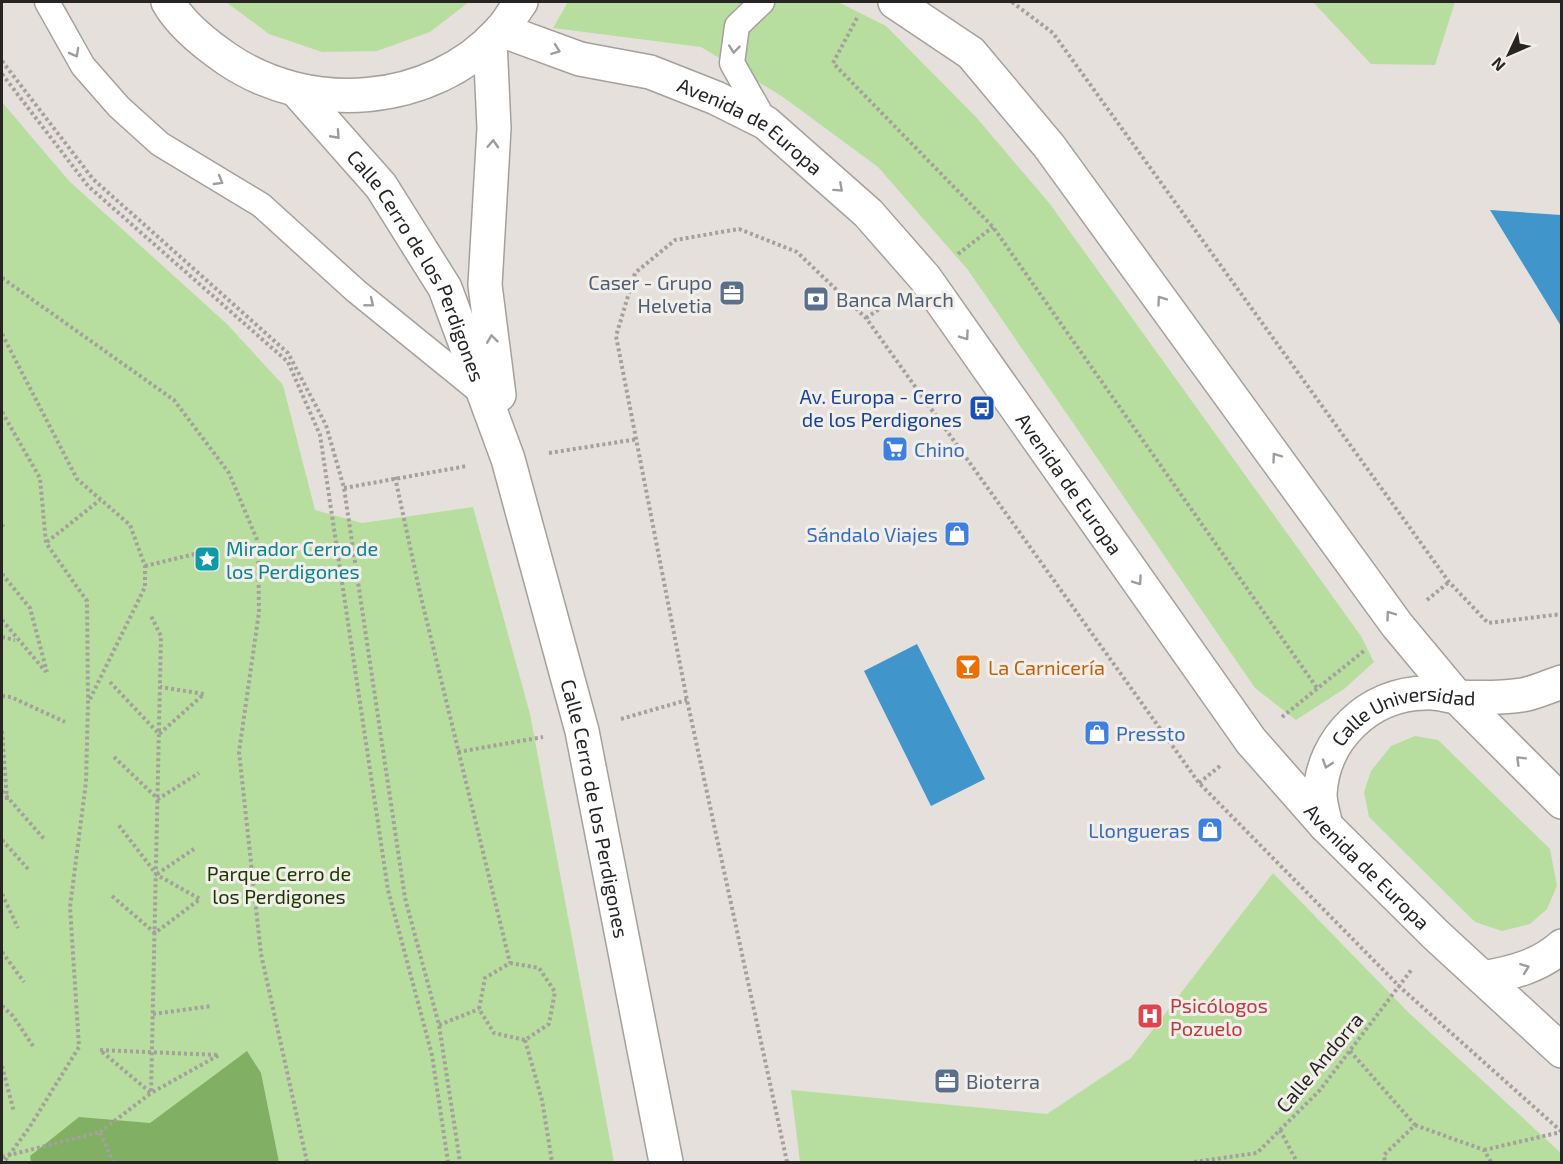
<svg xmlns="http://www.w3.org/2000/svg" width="1563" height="1164" font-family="'Exo 2',sans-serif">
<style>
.green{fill:#b7de9f}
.forest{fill:#81af64}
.water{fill:#4095ca}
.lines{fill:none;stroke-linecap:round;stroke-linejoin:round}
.lane-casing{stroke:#a5a09c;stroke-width:27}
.street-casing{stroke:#a5a09c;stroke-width:36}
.secondary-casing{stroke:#a5a09c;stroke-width:36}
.path{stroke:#a4a09c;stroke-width:4;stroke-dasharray:3 3;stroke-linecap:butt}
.lane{stroke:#fff;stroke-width:24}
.street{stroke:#fff;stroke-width:33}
.secondary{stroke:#fff;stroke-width:33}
.oneway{stroke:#9e9d9c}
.labels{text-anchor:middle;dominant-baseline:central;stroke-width:6;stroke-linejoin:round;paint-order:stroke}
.street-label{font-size:20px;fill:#272523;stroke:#f2eee9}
.service-label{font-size:20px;fill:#4e5e75;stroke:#f2eee9;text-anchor:start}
.transit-label{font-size:20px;fill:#164399;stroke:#f2eee9;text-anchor:end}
.shop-label{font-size:20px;fill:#366cbe;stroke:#f2eee9;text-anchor:start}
.culture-label{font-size:20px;fill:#0d838f;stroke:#f2eee9;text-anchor:start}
.food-label{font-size:20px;fill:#c56008;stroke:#f2eee9;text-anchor:start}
.park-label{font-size:20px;fill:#1b3801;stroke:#f2eee9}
.health-label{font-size:20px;fill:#be3a42;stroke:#f2eee9;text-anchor:start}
</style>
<rect width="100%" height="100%" fill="#e5e0dc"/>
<g class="green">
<path d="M226,2H469L430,32L377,51L322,52L269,34Z"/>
<path d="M568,2H838L886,26L976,117L1050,204L1361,636L1374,662L1344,689L1296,720L1255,688L968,270L878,167L783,97L701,47L553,28Z"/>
<path d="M1313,2H1455L1435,65L1371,64Z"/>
<path d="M2,102L69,181L227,324L283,385L315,510L362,523L473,507L530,714L614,1162H2Z"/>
<path d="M1415,736L1438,740L1550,849L1557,886L1547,909L1530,924L1502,931L1475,922L1369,817L1364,792L1371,771L1391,746Z"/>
<path d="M1273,873L1409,1013L1561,1153V1162H800L791,1090L1047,1114L1131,1058Z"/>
</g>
<path class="forest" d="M247,1051L261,1073L279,1162H31L30,1156L79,1117L150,1123Z"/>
<g class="water">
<path d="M1490,210L1561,215V326Z"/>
<path d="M917,644L985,779L931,806L864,671Z"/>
</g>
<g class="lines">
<g class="lane-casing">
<g id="lane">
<path d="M47,2L83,66L119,107L160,144L261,205L356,291L484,395"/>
<path d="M762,2L737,26L732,63L766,123"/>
</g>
</g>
<g class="street-casing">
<g id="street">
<path d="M490,41L494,128L485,285L499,395"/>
<path id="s1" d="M297,91L381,186L445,288L508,459L582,731L666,1162"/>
<path id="s2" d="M1326,826C1324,816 1320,804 1320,794C1323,738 1369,694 1425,693C1436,692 1447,696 1457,697C1478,698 1502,698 1522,695C1535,693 1549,686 1562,682"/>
<path d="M1483,978C1512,973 1540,966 1562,946"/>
</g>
</g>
<g class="secondary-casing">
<g id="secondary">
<path d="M168,2C181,25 205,44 227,59C309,115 431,107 500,31C508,23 514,11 521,2"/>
<path d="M895,2L971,53L1049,146L1397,625L1457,697L1562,802"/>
<path id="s3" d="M501,30L580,59L650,72L716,98L766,123L868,213L925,278L1251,741L1326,826L1436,935L1562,1051"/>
</g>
</g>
<g class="path">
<path d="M1012,2L1053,33L1449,582L1488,623L1562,614"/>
<path d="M857,18L833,63L993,227L1317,688"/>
<path d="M2,61L93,179L288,353L326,425L344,488L405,898L439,1025L460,1162"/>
<path d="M2,74L88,186L288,362L320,435L388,890L432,1055L448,1162"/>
<path d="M958,254L993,227"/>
<path d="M2,278L174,400L229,473L258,542L259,612L239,752L261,954L307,1162"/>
<path d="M866,318L891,301"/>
<path d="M2,334L77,479L130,525L145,566V587L89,701"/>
<path d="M2,412L40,478L46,543L87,601L88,702L86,782L70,907L79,1047L29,1128L4,1162"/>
<path d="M549,453L638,439"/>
<path d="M395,477L420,593L510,963"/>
<path d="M344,488L467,466"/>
<path d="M2,525L3,527"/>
<path d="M47,542L100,500"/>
<path d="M145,566L203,552"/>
<path d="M2,574L30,608L47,672"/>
<path d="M1427,600L1449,582"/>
<path d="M2,620L46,672"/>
<path d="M2,637L15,640"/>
<path d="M110,682L159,734L204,694L160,687"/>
<path d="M2,696L11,697L65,722"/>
<path d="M1282,717L1365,650"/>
<path d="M621,719L687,700"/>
<path d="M2,731L7,800"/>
<path d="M458,752L543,737"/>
<path d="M114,757L158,799L199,773"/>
<path d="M1199,783L1220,766"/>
<path d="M2,791L45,840"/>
<path d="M2,840L29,870"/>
<path d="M157,874L194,849"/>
<path d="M2,894L18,928"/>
<path d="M112,896L155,933L200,899L157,875L117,823"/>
<path d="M2,952L24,982"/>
<path d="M510,963L539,968L555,992L549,1024L525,1040L494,1033L479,1009L485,978Z"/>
<path d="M2,1006L13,1016L33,1046"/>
<path d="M153,1014L212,1006"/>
<path d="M439,1025L479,1009"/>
<path d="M525,1040L542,1100L552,1162"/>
<path d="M100,1050L219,1055L151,1093Z"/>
<path d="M1350,1051L1415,1125L1384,1155L1385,1162"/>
<path d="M2,1066L14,1112"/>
<path d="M1415,1125L1484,1150L1491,1162"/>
<path d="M1280,1130L1297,1162"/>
<path d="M100,1132L151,1093L161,636L151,616"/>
<path d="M1484,1150L1561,1132"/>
<path d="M2,1157L100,1132L113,1162"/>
<path d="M787,1162L687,700L616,336L635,273L675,240L739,229L797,252L866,318L1199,783L1400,987L1562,1132"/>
<path d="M1194,1162L1257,1153L1320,1090L1412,969"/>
</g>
<use href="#lane" class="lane"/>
<use href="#street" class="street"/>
<use href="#secondary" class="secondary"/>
</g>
<defs><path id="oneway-chevron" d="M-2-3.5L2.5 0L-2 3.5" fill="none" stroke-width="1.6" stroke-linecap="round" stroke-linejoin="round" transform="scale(1.5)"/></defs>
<g class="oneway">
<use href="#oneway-chevron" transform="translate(734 49) rotate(96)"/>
<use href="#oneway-chevron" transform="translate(556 50) rotate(20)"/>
<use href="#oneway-chevron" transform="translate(75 53) rotate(61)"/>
<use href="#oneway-chevron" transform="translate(336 135) rotate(48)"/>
<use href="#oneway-chevron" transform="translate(493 144) rotate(-87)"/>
<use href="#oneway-chevron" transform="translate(219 181) rotate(30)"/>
<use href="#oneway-chevron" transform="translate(839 188) rotate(42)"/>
<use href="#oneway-chevron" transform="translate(1161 300) rotate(-126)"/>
<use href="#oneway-chevron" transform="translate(370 303) rotate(39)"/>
<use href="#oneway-chevron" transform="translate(965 336) rotate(55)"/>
<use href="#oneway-chevron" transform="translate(492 339) rotate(-97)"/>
<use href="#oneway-chevron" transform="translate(1276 457) rotate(-126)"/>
<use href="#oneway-chevron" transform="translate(1138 581) rotate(55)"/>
<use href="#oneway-chevron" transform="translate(1390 615) rotate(-126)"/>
<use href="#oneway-chevron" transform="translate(1520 760) rotate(-135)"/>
<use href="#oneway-chevron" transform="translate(1327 764) rotate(108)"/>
<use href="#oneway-chevron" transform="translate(1525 968) rotate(-21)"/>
</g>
<defs>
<g id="office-square" transform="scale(1.35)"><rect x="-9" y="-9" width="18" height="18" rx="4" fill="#5c6f8a" stroke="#f2eee9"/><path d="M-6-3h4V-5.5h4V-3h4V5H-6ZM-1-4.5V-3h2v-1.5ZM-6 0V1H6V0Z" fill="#fff"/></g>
<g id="bank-square" transform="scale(1.35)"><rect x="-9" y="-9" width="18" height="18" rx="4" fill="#5c6f8a" stroke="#f2eee9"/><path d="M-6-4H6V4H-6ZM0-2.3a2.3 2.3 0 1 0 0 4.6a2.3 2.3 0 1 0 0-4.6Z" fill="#fff"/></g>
<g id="bus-square" transform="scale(1.35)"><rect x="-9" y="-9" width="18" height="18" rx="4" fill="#1a4fb4" stroke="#f2eee9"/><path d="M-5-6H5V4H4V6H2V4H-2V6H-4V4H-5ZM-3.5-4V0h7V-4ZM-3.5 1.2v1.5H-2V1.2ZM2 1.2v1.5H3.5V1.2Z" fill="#fff"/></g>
<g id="supermarket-square" transform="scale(1.35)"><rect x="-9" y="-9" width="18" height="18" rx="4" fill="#3f7fe0" stroke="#f2eee9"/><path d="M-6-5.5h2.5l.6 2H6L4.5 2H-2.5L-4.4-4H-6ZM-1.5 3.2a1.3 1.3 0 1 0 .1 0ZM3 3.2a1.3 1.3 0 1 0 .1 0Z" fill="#fff"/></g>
<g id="shop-square" transform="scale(1.35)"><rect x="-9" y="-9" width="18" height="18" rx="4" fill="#3f7fe0" stroke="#f2eee9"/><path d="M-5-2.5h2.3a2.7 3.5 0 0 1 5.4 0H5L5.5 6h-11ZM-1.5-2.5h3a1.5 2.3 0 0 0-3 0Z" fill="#fff"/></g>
<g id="sight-square" transform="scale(1.35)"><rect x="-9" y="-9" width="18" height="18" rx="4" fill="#0f9aa8" stroke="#f2eee9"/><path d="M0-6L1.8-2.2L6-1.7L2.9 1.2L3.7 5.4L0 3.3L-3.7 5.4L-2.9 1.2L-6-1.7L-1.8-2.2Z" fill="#fff"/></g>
<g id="bar-square" transform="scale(1.35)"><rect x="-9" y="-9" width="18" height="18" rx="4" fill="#e8710a" stroke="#f2eee9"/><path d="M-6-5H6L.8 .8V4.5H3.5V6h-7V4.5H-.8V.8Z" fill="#fff"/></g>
<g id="hospital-square" transform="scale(1.35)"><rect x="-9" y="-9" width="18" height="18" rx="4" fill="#e0444e" stroke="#f2eee9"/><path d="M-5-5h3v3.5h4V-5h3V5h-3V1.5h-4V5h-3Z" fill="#fff"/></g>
</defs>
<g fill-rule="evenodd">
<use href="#office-square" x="732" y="293"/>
<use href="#bank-square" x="816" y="299"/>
<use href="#bus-square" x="982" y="408"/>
<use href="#supermarket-square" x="895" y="449"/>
<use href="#shop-square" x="957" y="534"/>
<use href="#sight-square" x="207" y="559"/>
<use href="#bar-square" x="968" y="667"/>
<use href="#shop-square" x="1097" y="733"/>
<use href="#shop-square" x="1210" y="830"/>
<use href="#hospital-square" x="1150" y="1016"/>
<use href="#office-square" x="947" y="1081"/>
</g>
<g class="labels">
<g class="street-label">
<text stroke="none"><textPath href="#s3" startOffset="270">Avenida de Europa</textPath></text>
<text stroke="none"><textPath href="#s1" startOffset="214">Calle Cerro de los Perdigones</textPath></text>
<text stroke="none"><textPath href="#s3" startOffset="756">Avenida de Europa</textPath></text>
<text stroke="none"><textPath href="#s2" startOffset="165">Calle Universidad</textPath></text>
<text stroke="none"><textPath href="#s1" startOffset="790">Calle Cerro de los Perdigones</textPath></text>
<text stroke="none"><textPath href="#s3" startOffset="1242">Avenida de Europa</textPath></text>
<text transform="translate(1319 1062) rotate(-50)">Calle Andorra</text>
</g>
<g class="service-label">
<text x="712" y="282" text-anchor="end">Caser - Grupo<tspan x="712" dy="23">Helvetia</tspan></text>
<text x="836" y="299">Banca March</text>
<text x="966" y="1081">Bioterra</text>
</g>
<g class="transit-label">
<text x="962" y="396">Av. Europa - Cerro<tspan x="962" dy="23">de los Perdigones</tspan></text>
</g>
<g class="shop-label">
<text x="914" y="449">Chino</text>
<text x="938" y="534" text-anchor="end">Sándalo Viajes</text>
<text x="1116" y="733">Pressto</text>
<text x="1190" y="830" text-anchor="end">Llongueras</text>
</g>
<g class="culture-label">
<text x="226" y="548">Mirador Cerro de<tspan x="226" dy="23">los Perdigones</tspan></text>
</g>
<g class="food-label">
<text x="988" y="667">La Carnicería</text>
</g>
<g class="park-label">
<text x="279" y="873">Parque Cerro de<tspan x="279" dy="23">los Perdigones</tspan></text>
</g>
<g class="health-label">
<text x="1170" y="1005">Psicólogos<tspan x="1170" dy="23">Pozuelo</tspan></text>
</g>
</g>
<rect width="1563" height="1164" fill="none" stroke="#272523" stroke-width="6"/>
<g transform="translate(1509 54) rotate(226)" stroke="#f2eee9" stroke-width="4.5" paint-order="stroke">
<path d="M0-4.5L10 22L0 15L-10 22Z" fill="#272523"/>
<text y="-9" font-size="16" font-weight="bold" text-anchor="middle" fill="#272523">N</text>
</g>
</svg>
